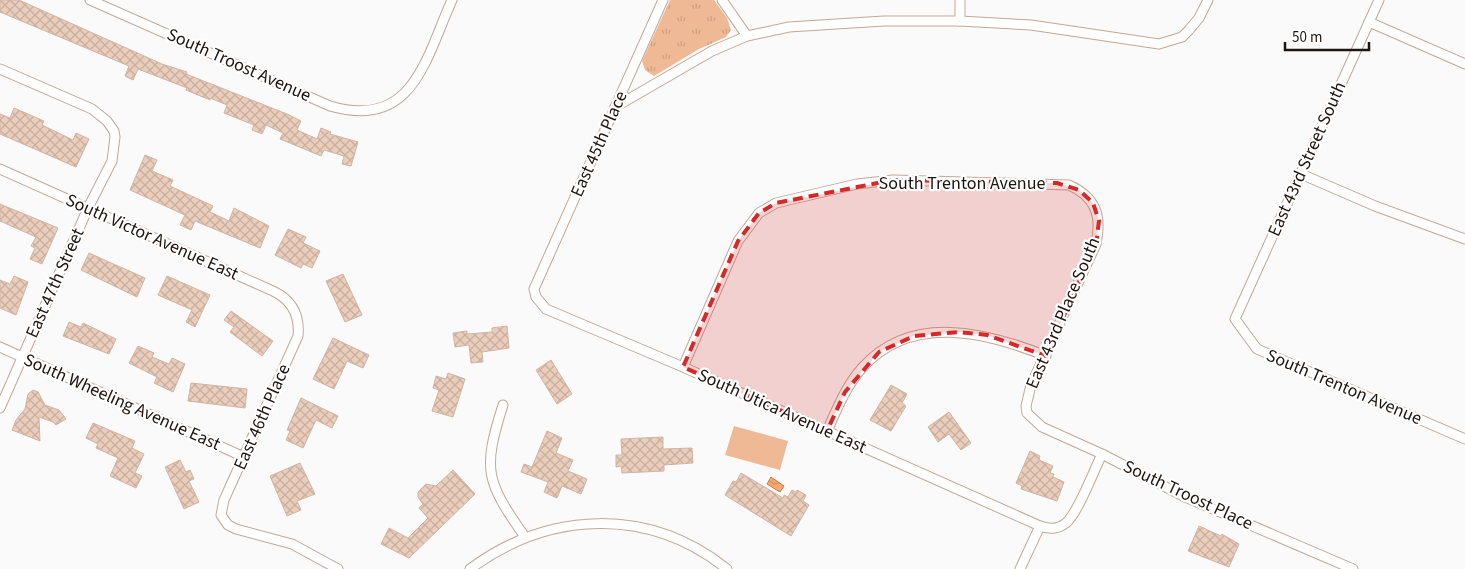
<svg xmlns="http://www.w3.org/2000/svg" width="1465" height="569" font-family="'Source Sans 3',sans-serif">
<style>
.grass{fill:url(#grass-tufts)}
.garden{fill:#f0b996}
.water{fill:url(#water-waves);stroke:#bb7a50}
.building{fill:url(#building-cross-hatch);stroke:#d1b5a4}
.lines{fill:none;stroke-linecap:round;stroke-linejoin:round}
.street-casing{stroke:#c3a796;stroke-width:11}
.street{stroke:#fff;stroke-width:9}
.marked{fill:#d62828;fill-opacity:0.2;stroke:#d62828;stroke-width:4;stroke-dasharray:10 6;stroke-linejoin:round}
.labels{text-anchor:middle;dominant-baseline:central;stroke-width:4.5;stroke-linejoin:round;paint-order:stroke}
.street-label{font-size:18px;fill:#1f150f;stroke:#fff}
</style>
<defs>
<pattern id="grass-tufts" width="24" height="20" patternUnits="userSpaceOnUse" patternTransform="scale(1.25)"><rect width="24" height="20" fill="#f0b996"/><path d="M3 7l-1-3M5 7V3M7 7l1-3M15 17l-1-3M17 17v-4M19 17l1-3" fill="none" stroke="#cd9e80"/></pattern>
<pattern id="water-waves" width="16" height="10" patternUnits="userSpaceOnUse" patternTransform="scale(1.25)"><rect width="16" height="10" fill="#fea66c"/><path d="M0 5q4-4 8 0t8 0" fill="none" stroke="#d98e5c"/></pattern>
<pattern id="building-cross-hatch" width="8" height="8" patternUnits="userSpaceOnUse" patternTransform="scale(1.25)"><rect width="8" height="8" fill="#eacdbb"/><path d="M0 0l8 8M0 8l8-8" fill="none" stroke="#c8afa0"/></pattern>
</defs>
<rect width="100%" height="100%" fill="#fafafa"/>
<path class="grass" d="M670,0H714L727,18L731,30L726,37L699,49L654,76L645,70L642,61Z"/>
<path class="garden" d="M734,426L788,441L780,470L725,455Z"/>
<path class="water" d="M771,477L784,486L780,492L767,484Z"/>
<g class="building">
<path d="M0,0H19L162,64L187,72L186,74L287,114L301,121L297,130L317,139L321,128L331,132L330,134L358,142L351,166L342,164L344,156L324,150L321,156L280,139L283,133L266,125L262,134L252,130L254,125L224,113L227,105L210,98V100L186,90L187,88L138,69L133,80L125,76L129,66L0,12Z"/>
<path d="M14,108L44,121L42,125L73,140L76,133L89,139L76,167L0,134V114L10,118Z"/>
<path d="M145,155L157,160L152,171L173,180L170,186L213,206L210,212L229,221L234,208L269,226L260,248L195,221L191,230L180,225L185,215L130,190Z"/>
<path d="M0,204L58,228L42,264L30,259L35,248L31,246L36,237L0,221Z"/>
<path d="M288,229L306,237L303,243L320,251L312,268L303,264L301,268L275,255Z"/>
<path d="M89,253L145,278L137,297L81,270Z"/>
<path d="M343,274L362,315L345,322L326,281Z"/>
<path d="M14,276L28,282L16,315L0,308V280L10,284Z"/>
<path d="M167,276L210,295L195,327L186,322L192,310L158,295Z"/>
<path d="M231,311L273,341L262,356L230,332L234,327L224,320Z"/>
<path d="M69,322L81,327L83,323L116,339L109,354L63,336Z"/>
<path d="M507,326L509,348L482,352L483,362L471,363L469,345L455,347L453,333L467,331V334L492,332V328Z"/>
<path d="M333,338L369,355L363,368L347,361L334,389L313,379Z"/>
<path d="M138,346L154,353L152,357L169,364L172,358L185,364L173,392L154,383L157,377L129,363Z"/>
<path d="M551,360L572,394L557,404L536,370Z"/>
<path d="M448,373L465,379L453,417L432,411L439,390L433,388L436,376L446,379Z"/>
<path d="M191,383L247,389L245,408L188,401Z"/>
<path d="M891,385L907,394L902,403L906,406L891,431L870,420Z"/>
<path d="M33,390L38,392L45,405L59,410L66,419L56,425L53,422L39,417L40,441L12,430L16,420L25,409L28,394Z"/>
<path d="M301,398L338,416L332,428L316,420L303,448L286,440L290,431L287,430Z"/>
<path d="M949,412L971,443L961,450L949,434L938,442L928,427Z"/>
<path d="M93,423L135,441L132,448L144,454L135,473L142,476L136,488L110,476L118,458L96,448L98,444L86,438Z"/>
<path d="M547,431L562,438L556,453L573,460L568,471L587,479L581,494L562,486L557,498L544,492L548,482L521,472L524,464L532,467Z"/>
<path d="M663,437V449L692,448L693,463L664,465V471L622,473L621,466L616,467V455H622L621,439Z"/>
<path d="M1030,451L1040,456L1039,460L1053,466L1050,473L1054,474L1053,477L1064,482L1057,501L1021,489L1022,486L1016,483Z"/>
<path d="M180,460L186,472L190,470L194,479L189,481L199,502L184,509L165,467Z"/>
<path d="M300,463L315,494L297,501L301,510L287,516L270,476Z"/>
<path d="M453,470L475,494L409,558L381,544L389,528L408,538L428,518L419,508L423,504L418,497V492L426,484L436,486Z"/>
<path d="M741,473L783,498L784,495L788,497L792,490L796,492L797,490L806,495L803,501L809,505L791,536L725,495L733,481L736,482Z"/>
<path d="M1199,526L1221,536L1222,534L1239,544L1229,567L1188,551Z"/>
</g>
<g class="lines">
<g class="street-casing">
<g id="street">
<path d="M90,0L330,106C413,130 425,60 452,0"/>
<path d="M663,0L534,289L536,297L546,309L683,367L1040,526"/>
<path d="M722,0L747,36"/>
<path d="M960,0V21"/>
<path d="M1379,0L1235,319L1257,349L1465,439"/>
<path d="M1369,22L1465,64"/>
<path d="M0,69L92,109L107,121L114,131L115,137L112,161L88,208L0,408"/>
<path d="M615,107L712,51L747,36L789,27L884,21H960L1031,25L1159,44L1182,37L1189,30L1199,18L1208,0"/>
<path d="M0,169L273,291C292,300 300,315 298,336L224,500L221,515L228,525L236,529L292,544L338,569"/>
<path d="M1301,174L1375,206L1465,239"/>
<path d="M0,347L244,457"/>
<path d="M683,367L738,241L759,213L776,203L857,184L893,180L1069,185C1096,197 1102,216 1096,244L1031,385L1026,406L1027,413L1042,427L1102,454L1185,497L1353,569"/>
<path d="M503,405C482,471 486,481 525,537"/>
<path d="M827,431C837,409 846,386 862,368C911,313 986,332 1046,356"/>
<path d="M470,569C550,510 649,507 727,569"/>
<path d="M1020,569L1040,526C1049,529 1057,530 1066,523C1078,513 1094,470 1102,454"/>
</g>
</g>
<use href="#street" class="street"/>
</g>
<path class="marked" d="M893,180L1057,183L1079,190L1093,203L1099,221L1096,244L1046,356L987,335L959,332L914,336L879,352L845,392L827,431L683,367L738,241L759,213L776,203Z"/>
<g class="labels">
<g class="street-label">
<text transform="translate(239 65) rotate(24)">South Troost Avenue</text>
<text transform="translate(599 144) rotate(-66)">East 45th Place</text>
<text transform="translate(1307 159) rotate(-66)">East 43rd Street South</text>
<text x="962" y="183">South Trenton Avenue</text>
<text transform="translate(152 237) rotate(24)">South Victor Avenue East</text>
<text transform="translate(55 283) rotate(-66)">East 47th Street</text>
<text transform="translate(1063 313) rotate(-67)">East 43rd Place South</text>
<text transform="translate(1344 387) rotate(23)">South Trenton Avenue</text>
<text transform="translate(122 402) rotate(24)">South Wheeling Avenue East</text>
<text transform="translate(782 411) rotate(24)">South Utica Avenue East</text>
<text transform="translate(262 417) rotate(-66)">East 46th Place</text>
<text transform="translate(1188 495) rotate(25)">South Troost Place</text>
</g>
</g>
<path d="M1285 42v8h84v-8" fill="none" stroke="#1f150f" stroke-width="2.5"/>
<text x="1292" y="42" font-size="15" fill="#1f150f" stroke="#ffffff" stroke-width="4" paint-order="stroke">50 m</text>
</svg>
